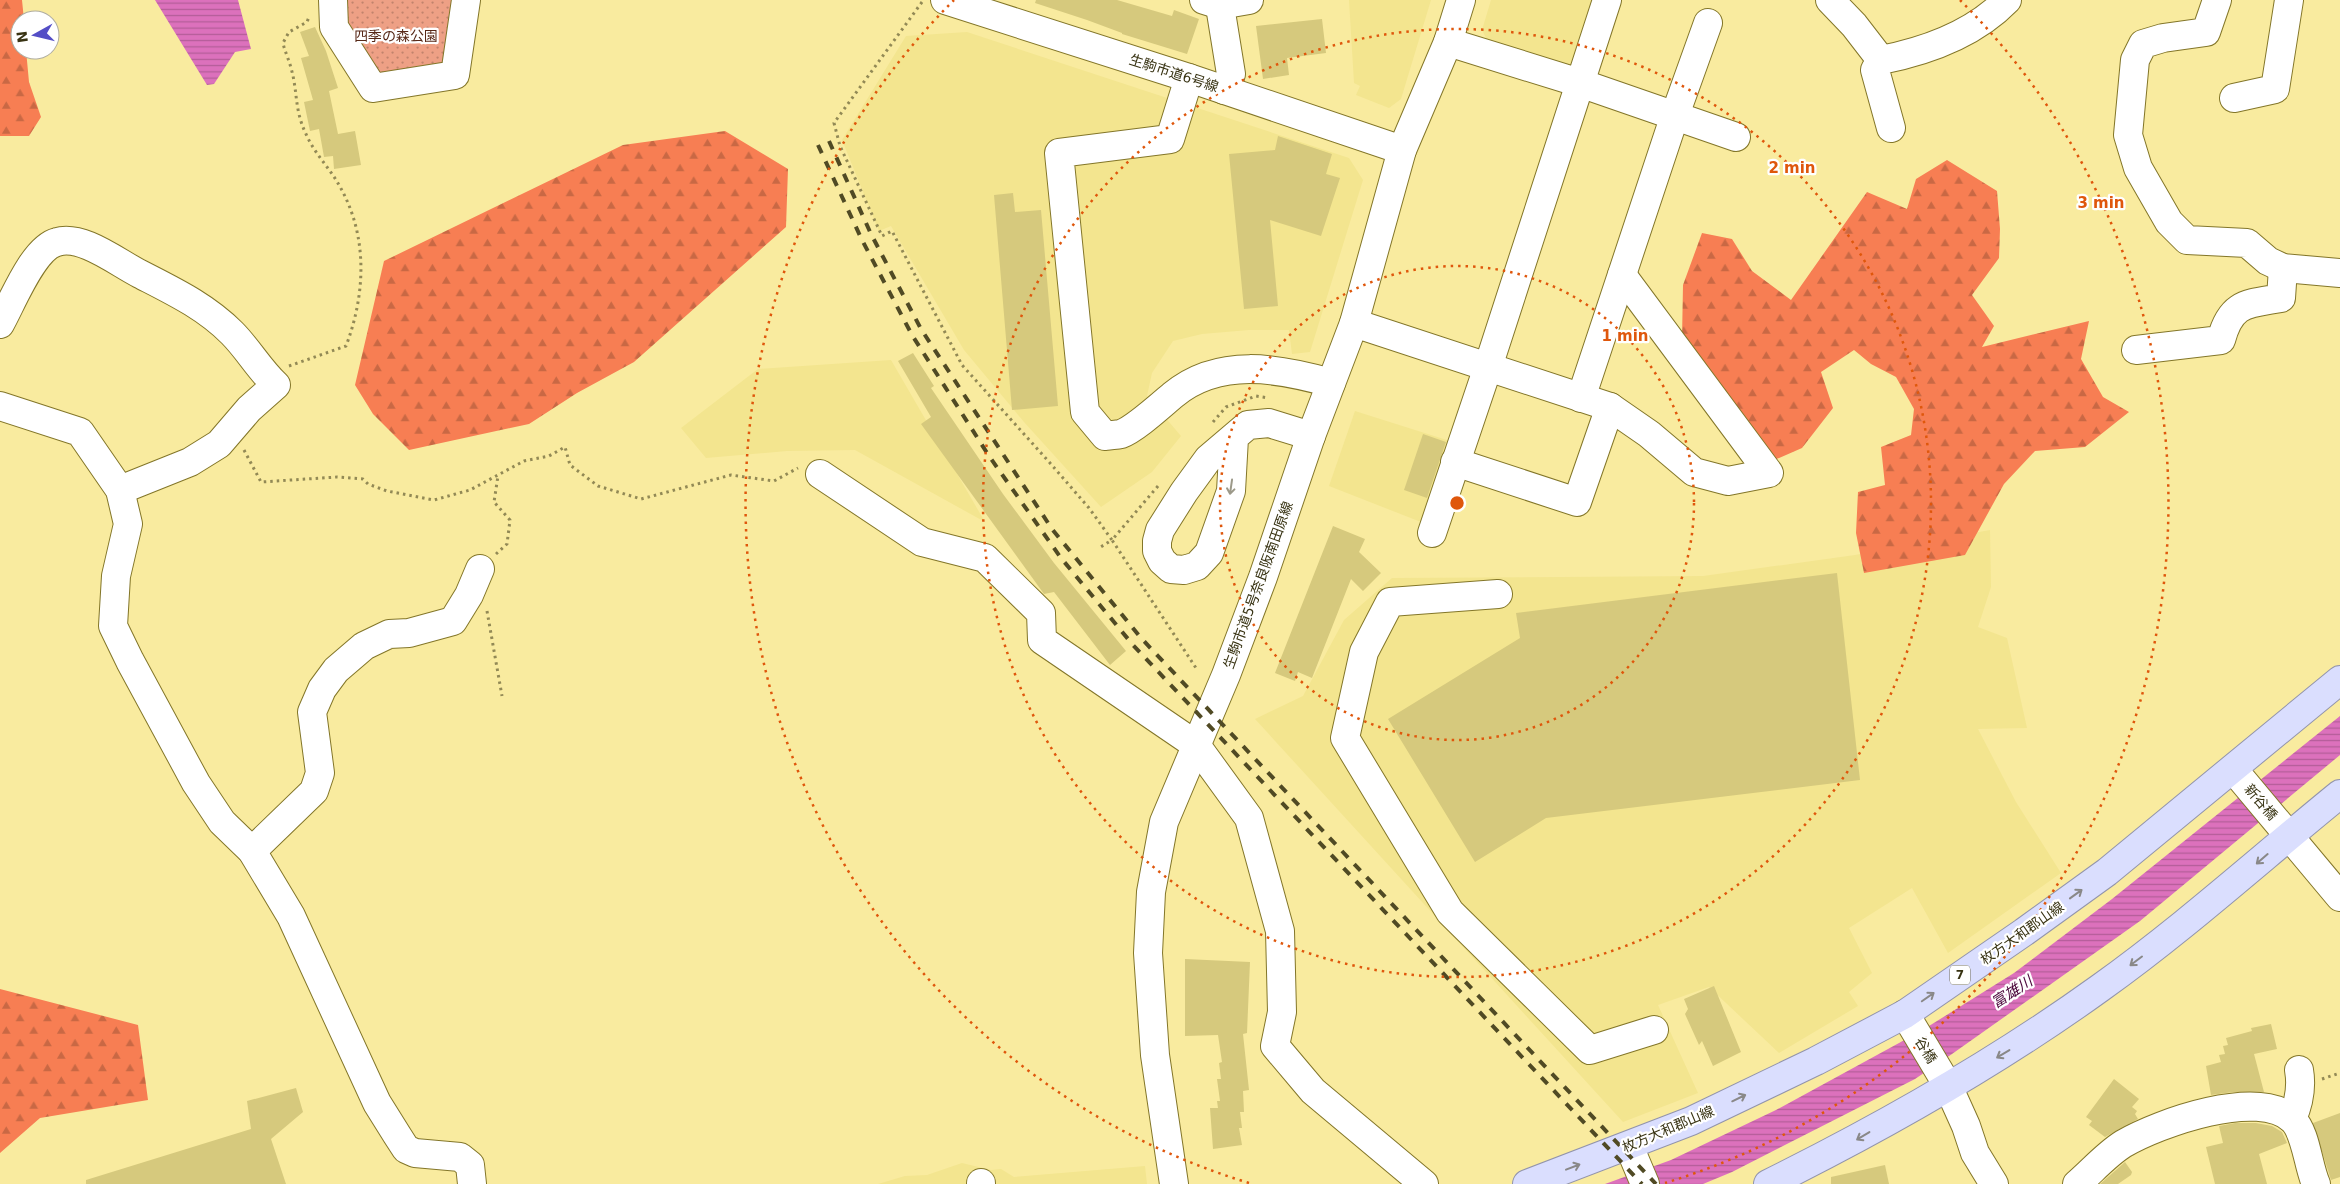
<svg xmlns="http://www.w3.org/2000/svg" width="2340" height="1184" font-family="'DejaVu Sans','Noto Sans JP',sans-serif">
<style>
.built{fill:#f3e58f}
.forest{fill:url(#forest-firs)}
.park{fill:url(#park-dots)}
.water{fill:url(#water-rules)}
.building{fill:#d6c97d}
.lines{fill:none;stroke-linecap:round;stroke-linejoin:round}
.minor-casing{stroke:#837629;stroke-width:30}
.major-casing{stroke:#9294ab;stroke-width:30}
.path{stroke:#928955;stroke-width:3;stroke-dasharray:2.5 4;stroke-linecap:butt}
.minor{stroke:#fff;stroke-width:28}
.major{stroke:#dadefe;stroke-width:28}
.rail{stroke:#504a24;stroke-width:4;stroke-dasharray:9 9;stroke-linecap:butt}
.oneway{stroke:#9c9989}
.oneway2{stroke:#898888}
.ring{fill:none;stroke:#df570c;stroke-width:2.5;stroke-dasharray:2.5 5}
.labels{text-anchor:middle;dominant-baseline:central;stroke-width:4.5;stroke-linejoin:round;paint-order:stroke}
.shield{fill:#fff;stroke:#74705a;stroke-width:1}
.shield-label{font-size:12px;font-weight:bold;fill:#383313}
.park-label{font-size:14px;fill:#572817;stroke:#fff}
.street-label{font-size:14px;fill:#383313;stroke:#fff}
.water-label{font-size:15px;font-style:italic;fill:#4c083c;stroke:#fff}
.centre{fill:#df570c;stroke:#fff;stroke-width:2.5}
.ring-label{font-size:15px;text-anchor:middle;font-weight:bold;fill:#df570c;stroke:#fff;stroke-width:4.5;stroke-linejoin:round;paint-order:stroke}
</style>
<defs>
<pattern id="forest-firs" width="22" height="20" patternUnits="userSpaceOnUse" patternTransform="scale(1.25)"><rect width="22" height="20" fill="#f77e53"/><path d="M5 1l3.5 6h-7zM16 11l3.5 6h-7z" fill="#c96844"/></pattern>
<pattern id="park-dots" width="8" height="8" patternUnits="userSpaceOnUse" patternTransform="scale(1.25)"><rect width="8" height="8" fill="#eea085"/><path d="M2 2h.1M6 6h.1" fill="none" stroke="#c2836c" stroke-width="1.8" stroke-linecap="round"/></pattern>
<pattern id="water-rules" width="6" height="5" patternUnits="userSpaceOnUse" patternTransform="scale(1.25)"><rect width="6" height="5" fill="#dc71bc"/><path d="M0 2.5h6" fill="none" stroke="#b35d98"/></pattern>
</defs>
<rect width="100%" height="100%" fill="#f9eb9f"/>
<g class="built">
<path d="M1349,0H1431L1401,99L1389,108L1356,95L1360,86L1354,83Z"/>
<path d="M1491,0H1598L1578,64L1563,69L1488,42L1482,30Z"/>
<path d="M967,32L1349,158L1363,180L1310,352L1292,354L1289,330H1249L1202,334L1173,341L1152,373L1147,396L1181,436L1152,472L1101,507L1024,422L964,350L891,226L879,231L842,140L906,36Z"/>
<path d="M891,360L985,522L855,450L787,451L706,458L681,428L758,369Z"/>
<path d="M1355,411L1453,442L1426,524L1329,486Z"/>
<path d="M1990,530L1991,587L1978,627L2007,638L2027,728L1978,729L2016,802L2061,873L1948,953L1912,888L1849,928L1872,973L1849,992L1858,1006L1779,1053L1709,987L1658,1005L1698,1093L1623,1122L1255,719L1303,696L1344,620L1392,578L1703,576L1855,555Z"/>
<path d="M962,1163L991,1170L1001,1169L1014,1177L1145,1166L1147,1184H878L905,1176L927,1175Z"/>
</g>
<g class="forest">
<path d="M0,0H22L24,20H20V50H26L29,82L41,117L29,136H0Z"/>
<path d="M725,131L788,169L786,227L634,362L577,393L529,424L409,450L373,414L355,385L384,261L623,145Z"/>
<path d="M1947,160L1997,191L2000,229L1999,258L1972,295L1994,326L1982,347L2089,321L2081,359L2103,397L2129,412L2085,447L2035,451L2004,484L1965,555L1864,573L1856,533L1858,492L1885,485L1881,447L1911,435L1914,409L1896,377L1871,364L1854,350L1821,372L1833,408L1802,448L1772,461L1682,339L1683,285L1702,233L1732,239L1752,271L1791,300L1867,192L1907,209L1916,179Z"/>
<path d="M0,989L138,1025L148,1100L40,1118L0,1153Z"/>
</g>
<path class="park" d="M342,0H455L445,66L377,73L344,20Z"/>
<g class="water">
<path d="M155,0H238L251,49L235,52L214,84L207,85Z"/>
<path d="M2340,716V755L2140,921L1952,1054L1915,1079L1732,1172L1703,1184H1605L1671,1160L1776,1110L1921,1031L2014,973L2112,899Z"/>
</g>
<g class="building">
<path d="M1036,0H1117L1172,16L1174,10L1199,19L1187,54L1122,34V33L1087,20L1035,3Z"/>
<path d="M1322,19L1326,53L1287,58L1289,75L1263,79L1256,26Z"/>
<path d="M315,27L326,51L338,88L329,91L338,134L355,131L361,165L334,169L333,156L324,157L319,129L310,131L304,102L313,100L301,58L309,56L300,32Z"/>
<path d="M1278,136L1332,154L1326,174L1340,178L1321,236L1270,220L1278,306L1244,309L1229,154L1275,150Z"/>
<path d="M1013,193L1015,212L1041,210L1058,406L1012,410L994,195Z"/>
<path d="M913,353L934,386L931,388L1003,494L1054,563L1126,651L1110,665L1054,592L1044,594L921,424L931,417L898,361Z"/>
<path d="M1423,434L1446,442L1427,498L1404,490Z"/>
<path d="M1333,526L1365,539L1359,552L1381,573L1363,591L1351,579L1312,678L1298,672L1295,681L1275,673Z"/>
<path d="M1837,573L1860,780L1546,818L1475,862L1388,719L1520,638L1516,613Z"/>
<path d="M1185,959L1250,962L1247,1033L1243,1034L1249,1090L1243,1091L1244,1112H1240L1242,1128H1239L1242,1145L1213,1149L1210,1108H1218L1217,1101H1220L1217,1079H1221L1219,1063L1222,1062L1218,1035L1185,1036Z"/>
<path d="M1714,986L1741,1052L1713,1066L1702,1041L1699,1045L1685,1014L1688,1009L1684,999Z"/>
<path d="M2271,1024L2277,1049L2254,1054L2264,1092H2233L2211,1095L2206,1066L2221,1062L2219,1055L2225,1054L2223,1046L2228,1045L2226,1038L2252,1031L2251,1028Z"/>
<path d="M2114,1079L2139,1099L2132,1107L2137,1111L2135,1114L2138,1119L2105,1137L2089,1125L2092,1121L2086,1117Z"/>
<path d="M296,1088L303,1112L271,1139L286,1184H86V1180L251,1129L247,1101Z"/>
<path d="M2340,1113V1177L2331,1180L2313,1123Z"/>
<path d="M2235,1123H2256L2272,1126L2282,1132L2287,1143L2259,1154L2267,1184H2215L2206,1147L2223,1143L2219,1126Z"/>
<path d="M2125,1162L2132,1172L2131,1175L2118,1184H2100Z"/>
<path d="M1885,1165L1889,1184H1831V1177Z"/>
</g>
<g class="lines">
<g class="minor-casing">
<g id="minor">
<path d="M333,0L334,27L373,88L455,75L466,0"/>
<path d="M945,0L1189,78L1402,150"/>
<path d="M1204,0L1220,5L1249,0"/>
<path d="M1219,0L1231,74L1224,90"/>
<path d="M1830,0L1854,25L1881,60"/>
<path d="M2217,0L2206,32L2163,38L2143,44L2135,60L2128,135L2138,168L2169,222L2187,240L2247,243L2268,261L2283,268L2340,273"/>
<path d="M1448,42L1580,83L1736,137"/>
<path d="M1189,78L1170,139L1059,153L1085,412L1105,436C1110,435 1116,435 1121,434C1135,429 1161,405 1173,395C1219,357 1278,368 1331,383"/>
<path d="M2234,98L2275,89L2289,0"/>
<path d="M1891,128L1875,70L1881,60C1927,51 1974,34 2007,0"/>
<path d="M1354,323L1610,407L1649,434L1694,472L1728,481L1769,473L1622,275"/>
<path d="M0,324C12,303 33,248 57,242C82,234 118,263 140,274C173,291 205,306 232,333C248,349 259,369 276,385L249,409L219,444L190,462L120,490"/>
<path d="M2136,350L2221,340C2231,302 2247,304 2281,298L2283,268"/>
<path d="M1581,398L1675,115L1708,23"/>
<path d="M0,406L80,432L120,490L128,524L116,576L113,626L130,661L196,783L222,822L252,851L291,916L377,1103L397,1135L406,1149L415,1153L460,1157L470,1165L472,1184"/>
<path d="M1234,438L1231,491L1209,553L1197,566L1184,570L1171,569L1162,561L1157,551V541L1160,530L1184,492L1208,459L1248,425L1269,423L1311,436"/>
<path d="M1455,462L1577,502L1610,407"/>
<path d="M820,474L922,542L985,558L1041,613L1042,640L1196,745L1249,818L1280,931L1282,1012L1275,1046L1313,1091L1424,1184"/>
<path d="M1432,533L1488,367L1607,0"/>
<path d="M1498,594L1390,602L1364,652L1345,738L1450,912L1590,1050L1654,1030"/>
<path d="M2233,769L2340,897"/>
<path d="M252,851L314,791L320,773L312,712L322,689L336,670L364,646L389,634L409,633L453,621L469,595L480,569"/>
<path d="M1905,1014L1948,1086L1966,1126L1975,1153L1994,1184"/>
<path d="M2292,1119C2299,1103 2302,1087 2299,1070"/>
<path d="M1629,1146L1645,1184"/>
<path d="M981,1183V1184"/>
<path d="M1174,1184L1155,1055L1148,953L1151,892L1164,822L1226,675L1263,577L1311,436L1354,323L1402,150L1448,42L1461,0"/>
<path d="M2077,1184C2092,1171 2107,1154 2123,1144C2159,1123 2259,1087 2293,1120C2306,1133 2308,1166 2316,1184"/>
</g>
</g>
<g class="major-casing">
<g id="major">
<path d="M1527,1184L1691,1121L1816,1061L1905,1014L2024,932L2107,872L2340,680"/>
<path d="M1768,1184C1883,1127 1996,1063 2100,988C2184,928 2260,859 2340,794"/>
</g>
</g>
<g class="path">
<path d="M922,2L834,123L840,146L882,236L892,231L962,365L1050,463L1089,508L1112,540L1099,548"/>
<path d="M289,366L346,346C366,293 368,235 339,185C329,167 314,153 306,134C294,109 298,92 291,68C289,60 285,52 283,43L289,32L307,22L309,17"/>
<path d="M1213,422L1226,407L1256,396L1269,398"/>
<path d="M244,450L261,482L337,477L363,479L368,484L387,491L434,500L470,490L524,461L549,456L565,447L570,465L598,486L641,499L731,475L774,481L798,468"/>
<path d="M1158,486L1112,540L1196,668"/>
<path d="M496,554L507,544L510,520L494,502L498,476"/>
<path d="M487,611L502,696"/>
<path d="M2322,1079L2340,1073"/>
</g>
<use href="#minor" class="minor"/>
<use href="#major" class="major"/>
<g class="rail">
<path d="M829,141L871,234L921,329L1052,529L1141,638L1656,1184"/>
<path d="M818,145L862,240L912,335L989,456L1061,558L1133,645L1642,1184"/>
</g>
</g>
<defs><path id="oneway-shaft" d="M-6 0H5M1.5-3L5.5 0L1.5 3" fill="none" stroke-width="1.6" stroke-linecap="round" stroke-linejoin="round" transform="scale(1.25)"/></defs>
<use class="oneway" href="#oneway-shaft" transform="translate(1231 487) rotate(98)"/>
<g class="oneway2">
<use href="#oneway-shaft" transform="translate(2262 859) rotate(139)"/>
<use href="#oneway-shaft" transform="translate(2076 894) rotate(-36)"/>
<use href="#oneway-shaft" transform="translate(2136 961) rotate(143)"/>
<use href="#oneway-shaft" transform="translate(1928 997) rotate(-35)"/>
<use href="#oneway-shaft" transform="translate(2003 1054) rotate(149)"/>
<use href="#oneway-shaft" transform="translate(1739 1098) rotate(-26)"/>
<use href="#oneway-shaft" transform="translate(1863 1136) rotate(149)"/>
<use href="#oneway-shaft" transform="translate(1573 1167) rotate(-21)"/>
</g>
<g class="ring">
<circle cx="1457" cy="503" r="237"/>
<circle cx="1457" cy="503" r="474"/>
<path d="M1249 1183A711 711 0 0 1 954 0M1960 0A711 711 0 0 1 1665 1183"/>
</g>
<g class="labels">
<rect class="shield" x="1950" y="965.5" width="20" height="19" rx="4"/>
<g class="shield-label">
<text x="1960" y="975">7</text>
</g>
<g class="park-label">
<text x="396" y="36">四季の森公園</text>
</g>
<g class="street-label">
<text transform="translate(1174 73) rotate(18)">生駒市道6号線</text>
<text transform="translate(1258 585) rotate(-70)">生駒市道5号奈良阪南田原線</text>
<text transform="translate(2261 802) rotate(50)">新谷橋</text>
<text transform="translate(2022 933) rotate(-35)">枚方大和郡山線</text>
<text transform="translate(1926 1050) rotate(59)">谷橋</text>
<text transform="translate(1668 1129) rotate(-23)">枚方大和郡山線</text>
</g>
<g class="water-label">
<text transform="translate(2012 992) rotate(-33)">富雄川</text>
</g>
</g>
<circle cx="1457" cy="503" r="8" class="centre"/>
<g class="ring-label">
<text x="1792" y="173">2 min</text>
<text x="2101" y="208">3 min</text>
<text x="1625" y="341">1 min</text>
</g>
<g transform="translate(35 35) rotate(262)"><circle r="24" fill="#ffffff" stroke="#afada1"/>
<path d="M0-4L9 19L0 12L-9 19Z" fill="#544ec6"/>
<text y="-8" font-size="14" font-weight="bold" text-anchor="middle" fill="#383313">N</text>
</g>
</svg>
